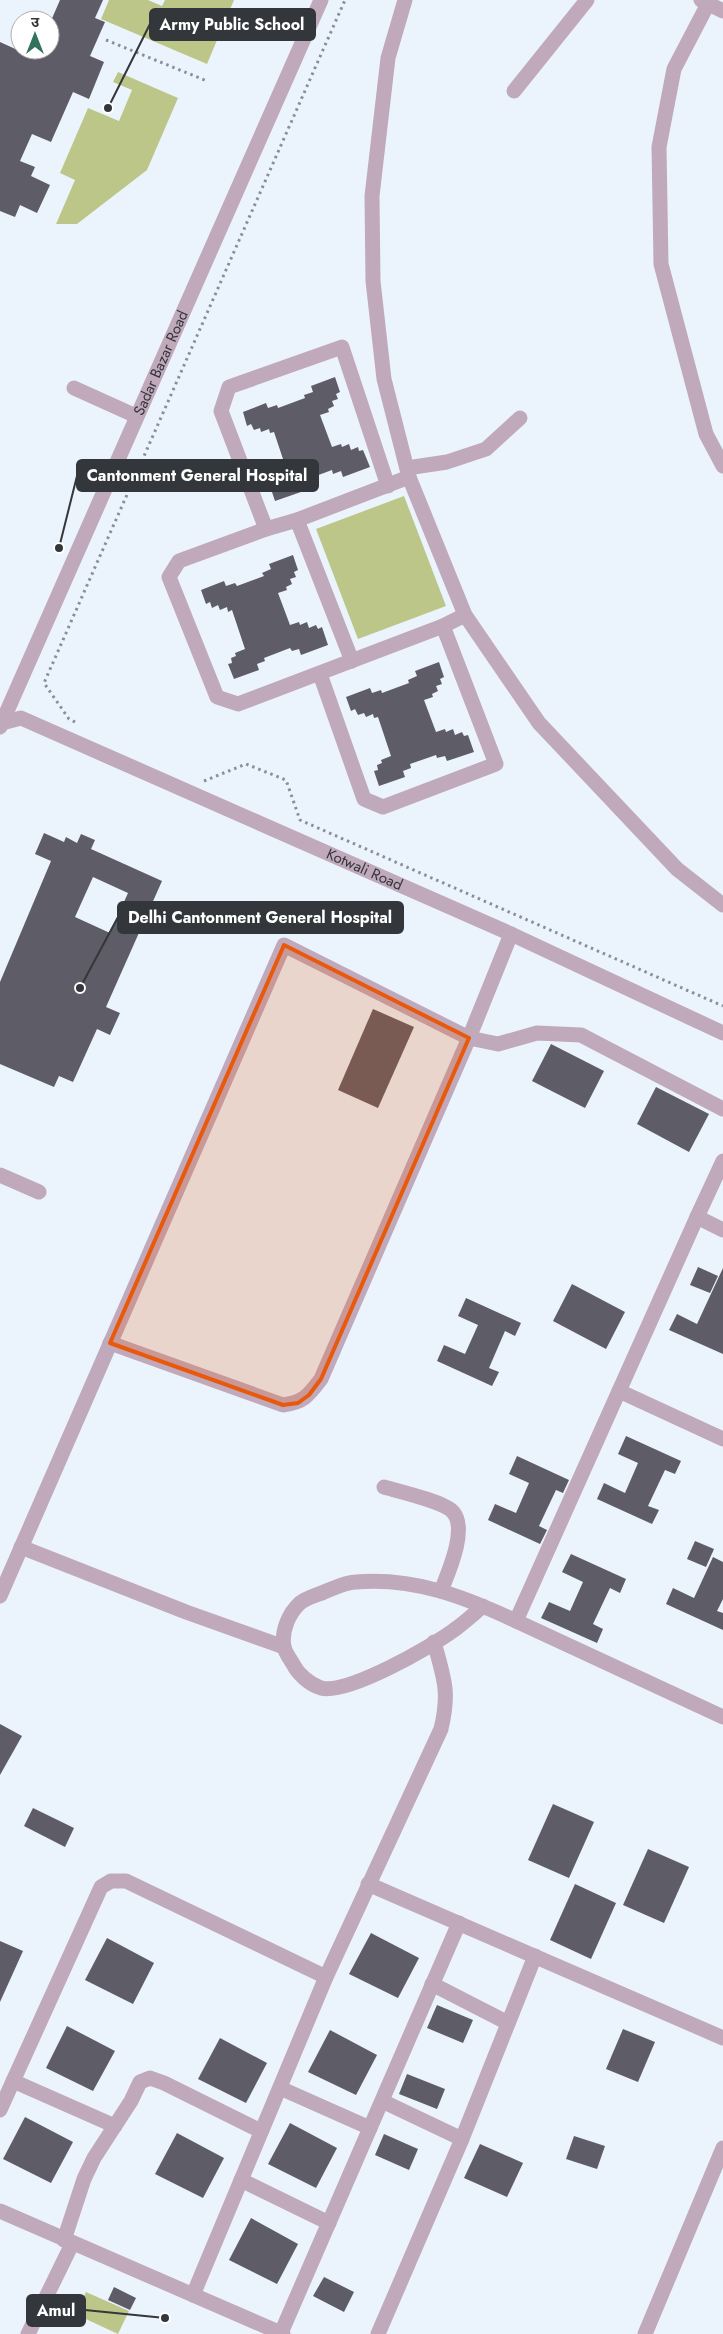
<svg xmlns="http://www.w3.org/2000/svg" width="723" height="2334" font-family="Jost,'Noto Sans Devanagari',sans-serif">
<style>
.green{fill:#bdc689}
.building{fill:#5e5c66;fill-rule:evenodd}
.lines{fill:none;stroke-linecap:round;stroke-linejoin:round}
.path{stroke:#898f95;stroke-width:3;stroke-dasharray:2.5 4;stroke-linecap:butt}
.minor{stroke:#c1a9bc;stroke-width:15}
.marked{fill:#e8590c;fill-opacity:0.2;stroke:#e8590c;stroke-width:4;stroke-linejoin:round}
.labels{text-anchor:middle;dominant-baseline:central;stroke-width:5;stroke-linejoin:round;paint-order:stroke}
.street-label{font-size:15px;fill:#33363a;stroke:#fff}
.leader{fill:none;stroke:#33363a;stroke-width:2}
.callout-dot{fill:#33363a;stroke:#fff;stroke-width:2}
.callout{fill:#33363a;stroke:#33363a;stroke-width:2}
.callout-label{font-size:16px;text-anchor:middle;font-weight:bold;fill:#fff}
</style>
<rect width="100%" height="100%" fill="#ebf4fd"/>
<g class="green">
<path d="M109,0H148L162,6L165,0H234L207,64L101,19Z"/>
<path d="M118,72L178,98L147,170L77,224H56L75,180L60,173L88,108L119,121L132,90L113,82Z"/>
<path d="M404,496L446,606L358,639L316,529Z"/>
<path d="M86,2292L129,2311L118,2334L75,2314Z"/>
</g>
<g class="building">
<path d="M60,0H103L95,18L105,22L90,56L104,62L89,99L73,92L51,142L32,134L20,161L35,167L31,176L50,185L37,213L20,205L15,217L0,211V42L35,58L38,50H50V23Z"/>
<path d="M335,377L340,392L336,394L338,399L332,401L334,406L328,409L329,412L320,415L332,447L341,444L342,447L349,444L351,450L358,447L359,451L363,450L370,467L343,477L341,471L333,474L332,470L305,480L307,483L298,486L301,492L275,501L270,486L274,485L272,480L278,478L277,475L287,471L274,432L270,433L269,429L261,432L260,428L254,430L251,424L247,426L243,412L266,403L268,408L277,405L278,408L305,398L304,395L313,392L311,386Z"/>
<path d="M293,555L298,570L294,572L296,577L290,579L292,584L286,587L287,590L278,593L290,625L299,622L300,625L307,622L309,628L316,625L318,629L322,627L328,645L301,655L299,649L292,651L290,648L264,658L265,661L257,664L259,670L234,679L228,664L232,663L231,658L236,656L235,653L245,649L232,610L228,612L227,607L220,610L218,605L212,608L210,602L206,604L201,590L224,581L226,586L235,583L237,586L264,576L262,573L271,569L269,564Z"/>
<path d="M439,662L444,677L440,679L442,684L436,686L438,691L432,694L433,697L424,700L436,732L445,729L446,732L453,729L455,735L462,732L464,736L468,735L474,752L447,761L445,756L437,758L436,755L410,764L411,768L403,771L405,777L379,786L374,771L378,770L377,765L382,763L381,760L391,756L378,717L374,718L373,714L366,717L364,713L358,715L355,709L351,711L346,697L370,688L372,693L381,690L382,693L409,683L408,680L417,676L415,671Z"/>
<path d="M44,833L64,842L66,837L77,843L81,834L95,840L91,849L162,881L106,1007L120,1013L110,1035L97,1029L73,1082L59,1076L54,1087L0,1064V982L51,861L35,854ZM93,877L128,893L110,933L75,917Z"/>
<path d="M373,1009L414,1027L378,1108L338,1090Z"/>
<path d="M551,1044L604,1071L585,1108L532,1081Z"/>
<path d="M656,1087L709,1114L689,1152L637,1124Z"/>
<path d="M698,1267L718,1276L710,1293L690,1285Z"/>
<path d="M723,1268V1354L669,1330L677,1314L697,1324Z"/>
<path d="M572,1284L625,1312L606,1349L553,1321Z"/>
<path d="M466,1298L521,1323L515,1336L505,1331L489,1368L499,1372L492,1386L437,1361L444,1345L465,1354L478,1325L458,1316Z"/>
<path d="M626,1436L681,1461L675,1474L665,1470L648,1506L659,1510L652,1524L597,1499L604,1483L625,1493L638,1463L618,1454Z"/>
<path d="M517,1456L569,1480L563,1493L556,1490L539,1526L547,1530L540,1544L488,1520L495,1504L516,1513L529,1483L509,1474Z"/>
<path d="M695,1541L714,1549L706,1567L687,1559Z"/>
<path d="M571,1554L626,1579L620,1593L610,1588L593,1624L603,1629L597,1643L541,1618L549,1602L570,1611L583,1582L562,1572Z"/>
<path d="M713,1557L723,1562V1599L717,1611L723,1613V1630L666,1604L673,1588L694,1598Z"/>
<path d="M0,1724L22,1736L0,1775Z"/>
<path d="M553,1804L594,1822L569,1878L528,1860Z"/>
<path d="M33,1808L74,1828L65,1847L24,1826Z"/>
<path d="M648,1849L689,1867L664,1923L623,1905Z"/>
<path d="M575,1884L616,1903L591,1959L550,1940Z"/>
<path d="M371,1933L419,1958L398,1998L349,1974Z"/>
<path d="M107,1938L154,1963L133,2004L85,1980Z"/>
<path d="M0,1941L23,1951L0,2002Z"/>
<path d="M437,2005L473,2020L463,2043L427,2028Z"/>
<path d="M67,2026L115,2051L93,2091L46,2068Z"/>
<path d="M623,2029L655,2042L638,2082L606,2069Z"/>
<path d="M330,2030L377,2055L356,2095L308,2072Z"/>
<path d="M220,2038L267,2063L246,2103L198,2079Z"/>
<path d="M407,2074L445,2089L437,2109L399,2094Z"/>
<path d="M25,2117L73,2142L51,2183L3,2159Z"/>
<path d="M290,2123L337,2148L316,2188L268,2164Z"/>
<path d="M177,2133L224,2158L203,2198L155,2174Z"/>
<path d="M384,2134L418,2149L409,2170L375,2155Z"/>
<path d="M574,2136L605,2146L597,2169L566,2159Z"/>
<path d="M480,2144L523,2163L507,2197L464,2178Z"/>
<path d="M251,2218L298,2244L277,2284L229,2260Z"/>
<path d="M324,2277L354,2292L344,2312L313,2296Z"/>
<path d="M114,2287L136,2298L130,2310L108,2300Z"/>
</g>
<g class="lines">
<g class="path">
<path d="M106,40L207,81"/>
<path d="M75,722L69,719L44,683L345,0"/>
<path d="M204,781L246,764L286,780L300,820L723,1006"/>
</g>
<g class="minor">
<path d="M405,0L388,58L372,196L373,281L384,379L409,477L465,615L539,723L677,869L723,905"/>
<path d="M701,0L723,11"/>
<path d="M710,0L674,69L659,147L661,264L706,434L723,466"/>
<path d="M514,91L587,0"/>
<path d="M74,388L136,416"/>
<path d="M407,468L447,462L486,449L520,418"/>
<path d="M409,477L297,520L266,529L179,561L169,577L217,697L238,704L443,626L465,615"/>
<path d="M297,520L352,661"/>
<path d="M266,529L221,411L229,387L342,347L388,486"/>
<path d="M320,674L364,799L383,807L496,764L443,626"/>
<path id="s1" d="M2,723L21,718L511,934L723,1033"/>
<path id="s2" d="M0,727L321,0"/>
<path d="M0,1175L39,1192"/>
<path d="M697,1217L723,1161"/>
<path d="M110,1343L283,1405C304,1402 308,1396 321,1379L469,1038L511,934"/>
<path d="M619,1391L723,1439"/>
<path d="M384,1487C398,1491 445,1502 453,1512C468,1529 448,1573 441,1591"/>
<path d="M21,1547L186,1612L284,1647"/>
<path d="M0,1596L284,945L469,1038L498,1044L537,1033L581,1035L723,1109"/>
<path d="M483,1606C474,1614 464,1623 454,1630C431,1647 347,1695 321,1688C309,1684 298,1674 293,1664C290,1659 285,1652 284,1647C281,1631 289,1613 300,1603C306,1598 317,1595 324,1592C334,1588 346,1582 356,1582C414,1577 465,1597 516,1621L723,1717"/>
<path d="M516,1621L697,1217L723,1230"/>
<path d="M368,1884L723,2038"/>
<path d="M432,1984L508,2023"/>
<path d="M13,2081L115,2126"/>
<path d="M280,2088L370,2128"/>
<path d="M382,2101L462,2139"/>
<path d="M0,2110L101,1887L111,1881H126L326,1977"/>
<path d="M241,2180L329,2223"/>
<path d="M0,2211L283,2334"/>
<path d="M64,2240L84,2179L94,2158L131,2101L140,2082L150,2078L164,2083L261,2131"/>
<path d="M193,2295L326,1977L441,1729C450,1691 444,1679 434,1642"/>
<path d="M281,2333L459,1923"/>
<path d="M28,2334L72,2244"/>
<path d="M378,2334L462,2139L535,1956"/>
<path d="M645,2334L723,2148"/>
</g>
</g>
<path class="marked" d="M284,945L469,1038L321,1379L309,1395L298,1403L283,1405L110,1343Z"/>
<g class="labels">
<g class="street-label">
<text stroke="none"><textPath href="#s2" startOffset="398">Sadar Bazar Road</textPath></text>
<text stroke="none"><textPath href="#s1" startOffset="395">Kotwali Road</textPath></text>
</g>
</g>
<path class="leader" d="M108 108L150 24M59 548L77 476M80 988L118 917M165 2318L85 2310"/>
<g class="callout-dot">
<circle cx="108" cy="108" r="5"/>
<circle cx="59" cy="548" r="5"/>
<circle cx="80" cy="988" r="5"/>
<circle cx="165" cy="2318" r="5"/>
</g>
<g class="callout">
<rect x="150" y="9" width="165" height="31" rx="5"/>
<rect x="77" y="460" width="241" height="31" rx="5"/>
<rect x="118" y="902" width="285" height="31" rx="5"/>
<rect x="27" y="2295" width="58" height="31" rx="5"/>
</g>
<g class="callout-label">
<text x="232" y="30">Army Public School</text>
<text x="197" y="481">Cantonment General Hospital</text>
<text x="260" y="923">Delhi Cantonment General Hospital</text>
<text x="56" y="2316">Amul</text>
</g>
<g transform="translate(35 35)"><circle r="24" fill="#ffffff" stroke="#adafb0"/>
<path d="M0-4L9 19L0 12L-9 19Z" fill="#32715e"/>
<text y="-8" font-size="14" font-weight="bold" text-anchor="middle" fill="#33363a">उ</text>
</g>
</svg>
